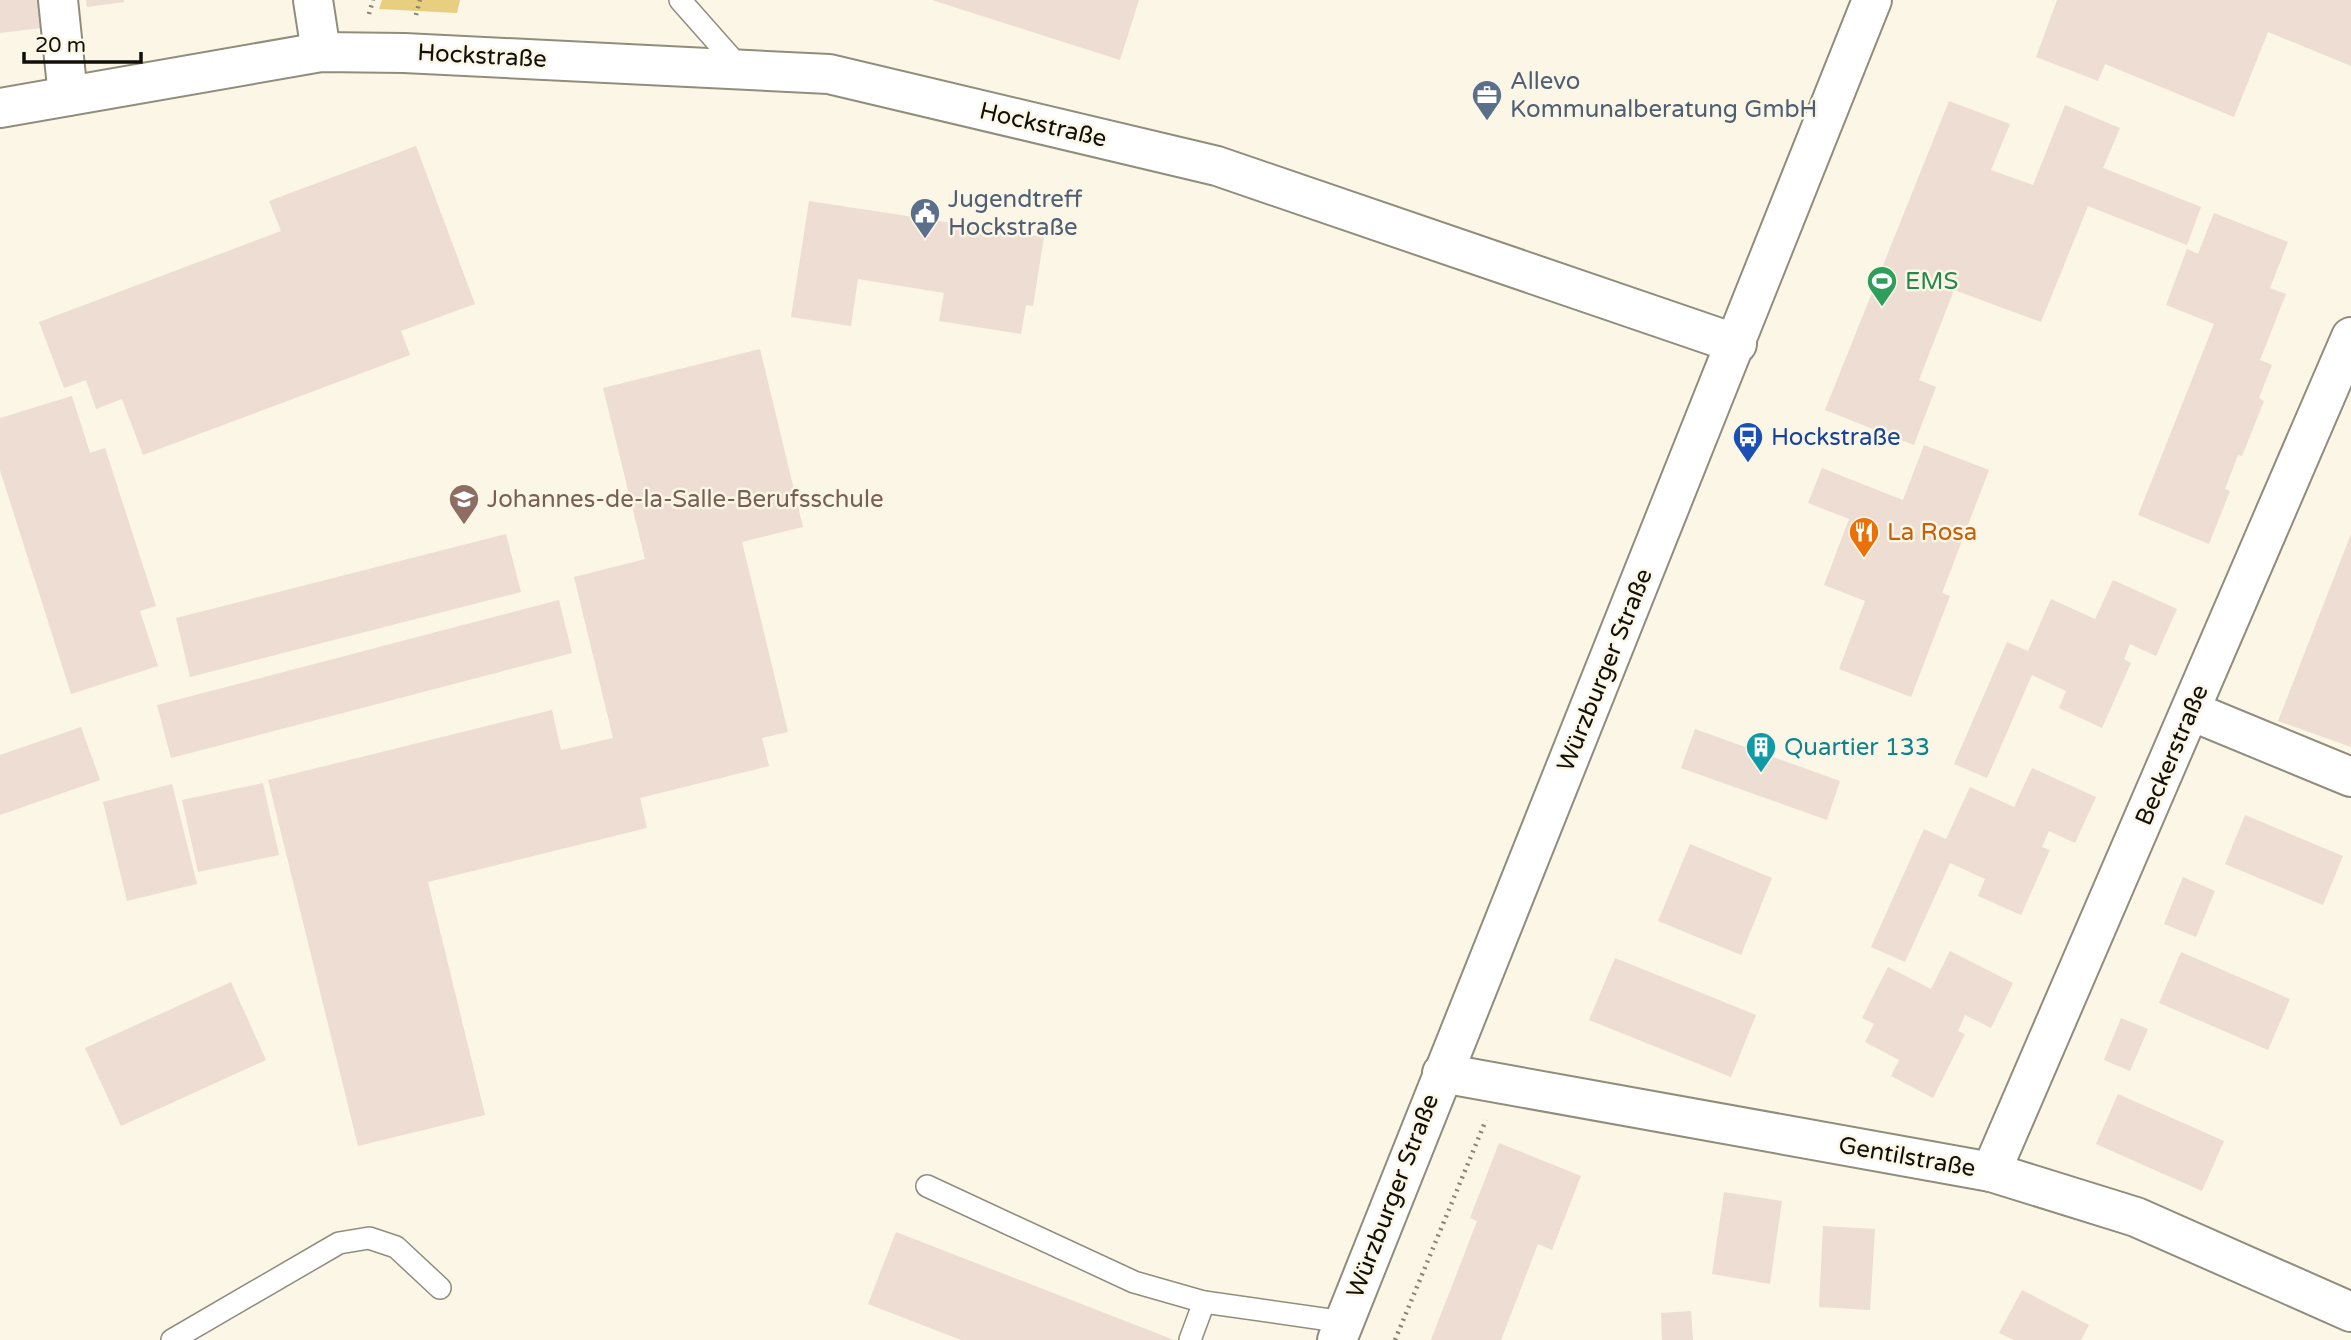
<svg xmlns="http://www.w3.org/2000/svg" width="2351" height="1340" font-family="'Varela Round',sans-serif">
<style>
.green{fill:#e7cf7f}
.building{fill:#edddd3}
.lines{fill:none;stroke-linecap:round;stroke-linejoin:round}
.service-casing{stroke:#918d7d;stroke-width:24}
.minor-casing{stroke:#918d7d;stroke-width:42}
.secondary-casing{stroke:#918d7d;stroke-width:42}
.path{stroke:#878478;stroke-width:4.5;stroke-dasharray:2 5;stroke-linecap:butt}
.service{stroke:#fff;stroke-width:21}
.minor{stroke:#fff;stroke-width:38}
.secondary{stroke:#fff;stroke-width:38}
.labels{text-anchor:middle;dominant-baseline:central;stroke-width:5;stroke-linejoin:round;paint-order:stroke}
.street-label{font-size:24px;fill:#110f09;stroke:#fbf6e5}
.service-label{font-size:24px;fill:#4e5e75;stroke:#fbf6e5;text-anchor:start}
.leisure-label{font-size:24px;fill:#27864d;stroke:#fbf6e5;text-anchor:start}
.transit-label{font-size:24px;fill:#164399;stroke:#fbf6e5;text-anchor:start}
.education-label{font-size:24px;fill:#785e54;stroke:#fbf6e5;text-anchor:start}
.food-label{font-size:24px;fill:#c56008;stroke:#fbf6e5;text-anchor:start}
.culture-label{font-size:24px;fill:#0d838f;stroke:#fbf6e5;text-anchor:start}
</style>
<rect width="100%" height="100%" fill="#fbf6e5"/>
<path class="green" d="M382,0H460L457,13L379,9Z"/>
<g class="building">
<path d="M0,0H37L41,28L0,33Z"/>
<path d="M86,0H124V2L87,7Z"/>
<path d="M932,0H1139L1120,60Z"/>
<path d="M2057,0H2351V66L2268,32L2234,117L2105,64L2098,81L2036,57Z"/>
<path d="M1949,101L2010,124L1991,170L2033,185L2065,105L2120,128L2103,168L2201,207L2187,245L2088,206L2041,322L1954,290L1919,380L1936,387L1914,445L1825,410Z"/>
<path d="M416,146L475,304L401,331L410,355L143,455L122,399L96,409L86,380L64,388L39,322L281,231L269,201Z"/>
<path d="M809,201L1044,237L1033,306L1026,305L1021,334L939,321L944,293L858,279L851,326L791,317Z"/>
<path d="M2214,213L2288,242L2270,288L2286,294L2260,360L2272,365L2259,398L2264,401L2242,456L2238,455L2225,489L2230,491L2209,544L2138,515L2214,324L2166,305L2187,249L2198,254Z"/>
<path d="M760,349L803,527L742,542L788,732L762,738L769,766L640,798L647,828L428,882L485,1115L358,1146L268,780L552,710L561,750L613,738L574,577L645,559L603,388Z"/>
<path d="M72,396L90,453L105,448L156,606L140,611L158,666L71,694L0,470V418Z"/>
<path d="M1924,445L1989,470L1942,593L1950,596L1911,697L1839,669L1865,601L1824,585L1849,519L1808,503L1822,468L1903,500Z"/>
<path d="M506,534L521,592L190,677L176,618Z"/>
<path d="M2351,534V747L2278,721Z"/>
<path d="M2113,580L2177,609L2156,656L2130,644L2124,659L2131,663L2102,728L2059,708L2066,691L2032,675L1987,778L1954,764L2007,642L2028,651L2051,599L2095,619Z"/>
<path d="M559,600L572,653L171,758L157,705Z"/>
<path d="M81,727L100,780L0,815V755Z"/>
<path d="M1695,729L1840,781L1827,820L1681,768Z"/>
<path d="M2032,768L2096,797L2075,843L2049,831L2042,847L2050,850L2021,915L1978,896L1985,879L1950,863L1905,962L1871,947L1924,829L1946,839L1970,787L2014,807Z"/>
<path d="M263,783L279,855L198,872L182,800Z"/>
<path d="M172,784L197,884L127,901L103,802Z"/>
<path d="M2245,815L2343,856L2323,905L2225,864Z"/>
<path d="M1690,844L1772,878L1741,955L1658,921Z"/>
<path d="M2183,877L2215,891L2196,937L2164,924Z"/>
<path d="M1950,951L2013,983L1991,1028L1965,1015L1958,1031L1965,1034L1933,1098L1891,1076L1899,1060L1865,1042L1874,1024L1862,1018L1888,967L1931,989Z"/>
<path d="M2181,952L2290,999L2268,1050L2159,1003Z"/>
<path d="M1615,958L1756,1015L1731,1077L1589,1020Z"/>
<path d="M231,982L266,1060L121,1126L85,1048Z"/>
<path d="M2121,1018L2148,1029L2130,1071L2104,1060Z"/>
<path d="M2118,1094L2224,1141L2202,1191L2096,1144Z"/>
<path d="M1499,1143L1581,1176L1552,1250L1538,1244L1501,1340H1431L1477,1221L1470,1218Z"/>
<path d="M1724,1192L1782,1201L1770,1284L1712,1274Z"/>
<path d="M1823,1226L1875,1229L1870,1310L1819,1307Z"/>
<path d="M896,1232L1174,1340H961L868,1304Z"/>
<path d="M2022,1290L2089,1325L2081,1340H2014L1999,1333Z"/>
<path d="M1691,1311L1693,1340H1662L1661,1313Z"/>
</g>
<g class="lines">
<g class="service-casing">
<g id="service">
<path d="M680,0L741,69"/>
<path d="M927,1186L1134,1282L1204,1302L1344,1322"/>
<path d="M172,1340L339,1243L369,1238L396,1247L440,1288"/>
<path d="M1190,1340L1204,1302"/>
</g>
</g>
<g class="minor-casing">
<g id="minor">
<path d="M58,0L68,96"/>
<path d="M313,0L321,52"/>
<path d="M0,108L321,52L404,53L829,74L1217,166L1737,344"/>
<path d="M2191,711L2351,777"/>
<path d="M1442,1073L1991,1172L2136,1217L2351,1312"/>
<path d="M1991,1172L2351,337"/>
</g>
</g>
<g class="secondary-casing">
<path id="secondary" d="M1337,1340L1872,0"/>
</g>
<g class="path">
<path d="M369,14L373,0"/>
<path d="M416,15L420,0"/>
<path d="M1395,1340L1486,1120"/>
</g>
<use href="#service" class="service"/>
<use href="#minor" class="minor"/>
<use href="#secondary" class="secondary"/>
</g>
<defs>
<g id="office-pin" transform="scale(1.575)"><path d="M0 17L-7.5 6A9.5 9.5 0 1 1 7.5 6Z" fill="#5c6f8a" stroke="#fbf6e5"/><path d="M-6-3h4V-5.5h4V-3h4V5H-6ZM-1-4.5V-3h2v-1.5ZM-6 0V1H6V0Z" fill="#fff"/></g>
<g id="civic-pin" transform="scale(1.575)"><path d="M0 17L-7.5 6A9.5 9.5 0 1 1 7.5 6Z" fill="#5c6f8a" stroke="#fbf6e5"/><path d="M-.6-6.5H3V-4.5H.6V-3L4-1V1h2V6H-6V1h2V-1L-.6-3ZM-1.2 2.5V6h2.4V2.5Z" fill="#fff"/></g>
<g id="stadium-pin" transform="scale(1.575)"><path d="M0 17L-7.5 6A9.5 9.5 0 1 1 7.5 6Z" fill="#2e9e5b" stroke="#fbf6e5"/><path d="M0-5a6.5 5 0 1 0 0 10a6.5 5 0 1 0 0-10ZM-3.5-1.8h7v3.6h-7Z" fill="#fff"/></g>
<g id="bus-pin" transform="scale(1.575)"><path d="M0 17L-7.5 6A9.5 9.5 0 1 1 7.5 6Z" fill="#1a4fb4" stroke="#fbf6e5"/><path d="M-5-6H5V4H4V6H2V4H-2V6H-4V4H-5ZM-3.5-4V0h7V-4ZM-3.5 1.2v1.5H-2V1.2ZM2 1.2v1.5H3.5V1.2Z" fill="#fff"/></g>
<g id="school-pin" transform="scale(1.575)"><path d="M0 17L-7.5 6A9.5 9.5 0 1 1 7.5 6Z" fill="#8d6e63" stroke="#fbf6e5"/><path d="M0-5L7-2L0 1L-7-2ZM-4 1L0 2.5L4 1V4Q0 6-4 4Z" fill="#fff"/></g>
<g id="restaurant-pin" transform="scale(1.575)"><path d="M0 17L-7.5 6A9.5 9.5 0 1 1 7.5 6Z" fill="#e8710a" stroke="#fbf6e5"/><path d="M-5-6h1v4h1v-4h1v4h1v-4h1v5L-1.5 .5V6h-2V.5L-5-1ZM5-6V6H3V1.5H1.5Q1.5-4 5-6Z" fill="#fff"/></g>
<g id="building-pin" transform="scale(1.575)"><path d="M0 17L-7.5 6A9.5 9.5 0 1 1 7.5 6Z" fill="#0f9aa8" stroke="#fbf6e5"/><path d="M-4-6H4V6H1V3H-1V6H-4ZM-2.5-4.3h1.7v1.8h-1.7ZM.8-4.3h1.7v1.8H.8ZM-2.5-1h1.7V.8h-1.7ZM.8-1h1.7V.8H.8Z" fill="#fff"/></g>
</defs>
<g fill-rule="evenodd">
<use href="#office-pin" x="1487" y="95"/>
<use href="#civic-pin" x="925" y="213"/>
<use href="#stadium-pin" x="1882" y="281"/>
<use href="#bus-pin" x="1748" y="437"/>
<use href="#school-pin" x="464" y="499"/>
<use href="#restaurant-pin" x="1864" y="532"/>
<use href="#building-pin" x="1761" y="747"/>
</g>
<g class="labels">
<g class="street-label">
<text transform="translate(482 56) rotate(3)">Hockstraße</text>
<text transform="translate(1043 125) rotate(13)">Hockstraße</text>
<text transform="translate(1605 670) rotate(-68)">Würzburger Straße</text>
<text transform="translate(2172 755) rotate(-67)">Beckerstraße</text>
<text transform="translate(1907 1157) rotate(10)">Gentilstraße</text>
<text transform="translate(1393 1196) rotate(-69)">Würzburger Straße</text>
</g>
<g class="service-label">
<text x="1510" y="81">Allevo<tspan x="1510" dy="28">Kommunalberatung GmbH</tspan></text>
<text x="948" y="199">Jugendtreff<tspan x="948" dy="28">Hockstraße</tspan></text>
</g>
<g class="leisure-label">
<text x="1905" y="281">EMS</text>
</g>
<g class="transit-label">
<text x="1771" y="437">Hockstraße</text>
</g>
<g class="education-label">
<text x="487" y="499">Johannes-de-la-Salle-Berufsschule</text>
</g>
<g class="food-label">
<text x="1887" y="532">La Rosa</text>
</g>
<g class="culture-label">
<text x="1784" y="747">Quartier 133</text>
</g>
</g>
<path d="M24 52v10h117v-10" fill="none" stroke="#110f09" stroke-width="3.5"/>
<text x="35" y="52" font-size="21" fill="#110f09" stroke="#fbf6e5" stroke-width="5" paint-order="stroke">20 m</text>
</svg>
